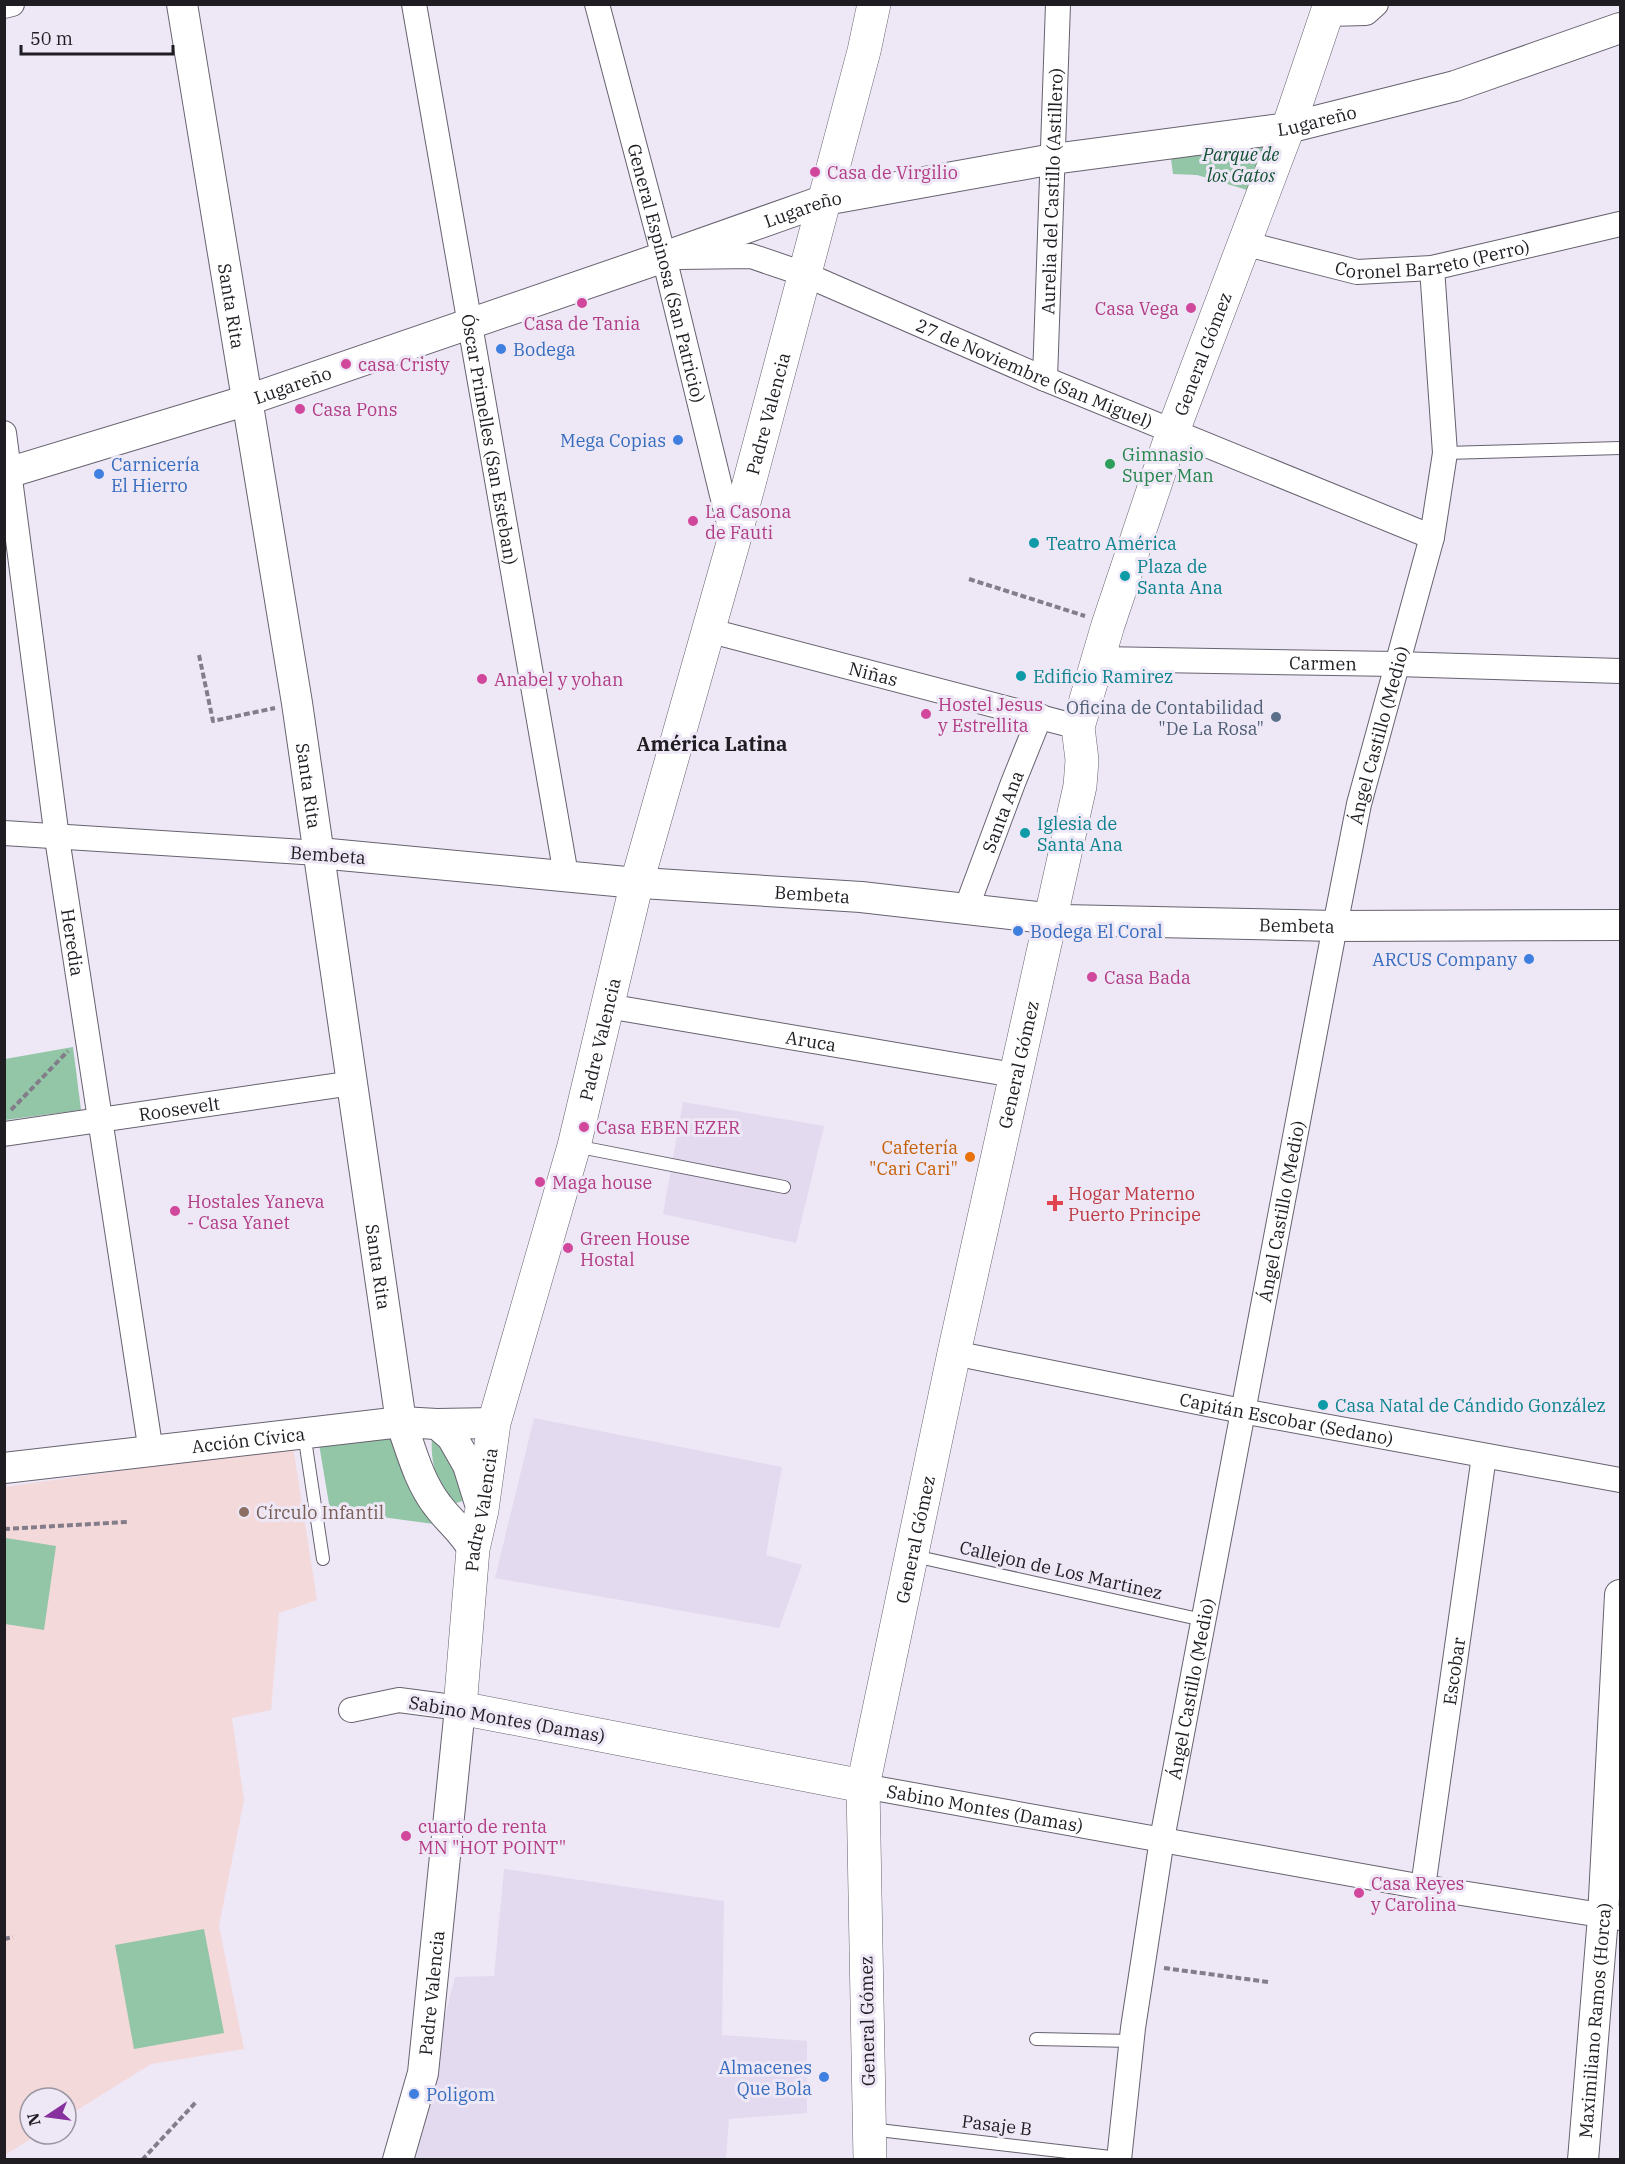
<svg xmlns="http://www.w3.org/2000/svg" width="1625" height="2164" font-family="'IBM Plex Serif',serif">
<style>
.built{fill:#e3daf0}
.education{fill:#f4d9db}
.green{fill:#93c5a7}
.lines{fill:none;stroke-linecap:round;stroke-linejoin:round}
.service-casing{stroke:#67626f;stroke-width:14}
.minor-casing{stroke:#67626f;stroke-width:26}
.tertiary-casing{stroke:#67626f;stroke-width:32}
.secondary-casing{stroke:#67626f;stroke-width:34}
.path{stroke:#827d88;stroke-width:4;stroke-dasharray:6 3;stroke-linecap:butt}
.service{stroke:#fff;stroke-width:12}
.minor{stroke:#fff;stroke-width:24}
.tertiary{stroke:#fff;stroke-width:30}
.secondary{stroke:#fff;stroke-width:33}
.hotel-dot{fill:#d1479c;stroke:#ede7f6;stroke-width:2}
.shop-dot{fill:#3f7fe0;stroke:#ede7f6;stroke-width:2}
.leisure-dot{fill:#2e9e5b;stroke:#ede7f6;stroke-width:2}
.culture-dot{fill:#0f9aa8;stroke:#ede7f6;stroke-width:2}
.service-dot{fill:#5c6f8a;stroke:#ede7f6;stroke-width:2}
.food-dot{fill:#e8710a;stroke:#ede7f6;stroke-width:2}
.health-dot{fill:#e0444e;stroke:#ede7f6;stroke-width:2}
.education-dot{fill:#8d6e63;stroke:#ede7f6;stroke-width:2}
.labels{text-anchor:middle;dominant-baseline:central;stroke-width:6;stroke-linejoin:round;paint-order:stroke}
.street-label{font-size:18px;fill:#1f1c22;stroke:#ede7f6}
.park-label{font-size:18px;font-style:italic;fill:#125133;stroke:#ede7f6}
.hotel-label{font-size:18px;fill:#b23c85;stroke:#ede7f6;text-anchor:start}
.shop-label{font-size:18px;fill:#366cbe;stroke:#ede7f6;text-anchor:start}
.leisure-label{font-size:18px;fill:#27864d;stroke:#ede7f6;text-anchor:start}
.culture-label{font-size:18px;fill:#0d838f;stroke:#ede7f6;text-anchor:start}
.service-label{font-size:18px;fill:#4e5e75;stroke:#ede7f6;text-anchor:end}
.food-label{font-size:18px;fill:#c56008;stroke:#ede7f6;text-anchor:end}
.health-label{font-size:18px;fill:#be3a42;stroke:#ede7f6;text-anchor:start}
.education-label{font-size:18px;fill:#785e54;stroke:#ede7f6;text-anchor:start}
.neighbourhood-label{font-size:20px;font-weight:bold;fill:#1f1c22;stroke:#ede7f6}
</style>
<rect width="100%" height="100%" fill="#ede7f6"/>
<g class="built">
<path d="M683,1102L824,1126L796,1243L663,1214Z"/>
<path d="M534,1418L782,1467L766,1555L802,1565L779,1628L495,1578Z"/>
<path d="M504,1869L724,1901L722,2035L807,2041V2113L729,2119L726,2159L408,2160L455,1977L494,1976Z"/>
</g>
<path class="education" d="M293,1446L317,1600L279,1613L271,1710L232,1718L244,1800L219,1926L244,2049L151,2064L66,2117V2098H30V2134H39L5,2155V1487Z"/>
<g class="green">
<path d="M1263,145L1267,155L1254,192L1197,175L1173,174L1170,151Z"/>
<path d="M73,1047L81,1110L5,1120V1059Z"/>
<path d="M438,1432L466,1500L456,1503C436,1489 430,1459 432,1437Z"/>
<path d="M392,1437L441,1525L330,1510L318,1438Z"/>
<path d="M6,1538L56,1546L44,1630L5,1624Z"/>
<path d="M204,1929L224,2033L134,2049L115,1945Z"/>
</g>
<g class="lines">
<g class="service-casing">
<g id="service">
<path d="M1445,453L1620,448"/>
<path d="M575,1146L784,1187"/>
<path d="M304,1433L323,1559"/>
<path d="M914,1556L1203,1620"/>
<path d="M1036,2039L1132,2041"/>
<path d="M870,2129L1119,2158"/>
</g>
</g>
<g class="minor-casing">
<g id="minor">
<path id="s1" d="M414,4L566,875"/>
<path id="s2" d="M597,4L664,257L733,540"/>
<path d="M4,6L12,4"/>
<path d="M1327,14L1366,13L1376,4"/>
<path id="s3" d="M1243,243L1357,272L1432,268L1620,224"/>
<path id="s4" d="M678,257L751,256L804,274L1045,379L1432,537"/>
<path id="s5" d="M1045,379L1058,4"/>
<path id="s6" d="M4,433L57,838L151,1452"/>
<path id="s7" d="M707,630L1078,727"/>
<path id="s8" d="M1098,659L1396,664L1620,671"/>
<path d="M4,833L319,853"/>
<path id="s9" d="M966,909L1013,783L1040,716"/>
<path id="s10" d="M607,1006L1014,1075"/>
<path id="s11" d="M4,1134L353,1083"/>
<path id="s12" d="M954,1353L1242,1411L1620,1480"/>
<path d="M351,1710L399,1700L460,1708"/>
<path id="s13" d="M863,1786L1423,1887L1620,1918"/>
<path id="s14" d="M1423,1887L1484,1456"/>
<path id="s15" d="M1119,2160L1133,2028L1162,1839L1335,926L1359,804L1432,537L1445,453L1432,268"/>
</g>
</g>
<g class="tertiary-casing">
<g id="tertiary">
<path id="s16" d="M182,4L297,703L401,1422C411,1450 419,1482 438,1506C450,1522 463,1531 473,1549"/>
<path id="s17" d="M4,474L248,400L664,257L825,200L1053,159L1288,128L1455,86L1620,28"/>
<path id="s18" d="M319,853L626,882L861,897L1063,920L1335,926L1620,925"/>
<path d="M437,1424L452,1437L468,1465L482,1510"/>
<path id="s19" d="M4,1468L401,1422L437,1424L494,1423"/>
<path id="s20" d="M398,2160L423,2073L460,1708"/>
<path id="s21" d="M1583,2160L1603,1917L1620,1595"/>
</g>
</g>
<g class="secondary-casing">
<g id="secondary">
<path id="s22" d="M863,1786L460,1708L473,1549L482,1510L494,1423L574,1146L637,882L734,540L864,51L874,4"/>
<path id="s23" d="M870,2160L863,1786L954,1353L1080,786L1082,760L1078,727L1108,625L1173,431L1288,128L1330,4"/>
</g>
</g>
<g class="path">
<path d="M969,579L1085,616"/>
<path d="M199,655L213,721L275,708"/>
<path d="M11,1110L68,1051"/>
<path d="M4,1529L127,1522"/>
<path d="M4,1939L13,1937"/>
<path d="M1164,1968L1268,1982"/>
<path d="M142,2160L197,2101"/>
</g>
<use href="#service" class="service"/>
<use href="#minor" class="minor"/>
<use href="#tertiary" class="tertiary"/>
<use href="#secondary" class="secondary"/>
</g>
<g class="hotel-dot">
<circle cx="815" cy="172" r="6"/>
<circle cx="582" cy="303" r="6"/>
<circle cx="1191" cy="308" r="6"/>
<circle cx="346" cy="364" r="6"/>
<circle cx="300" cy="409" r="6"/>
<circle cx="693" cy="521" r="6"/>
<circle cx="482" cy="679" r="6"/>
<circle cx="926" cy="714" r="6"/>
<circle cx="1092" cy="977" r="6"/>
<circle cx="584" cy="1127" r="6"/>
<circle cx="540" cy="1182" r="6"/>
<circle cx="175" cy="1211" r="6"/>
<circle cx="568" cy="1248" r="6"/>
<circle cx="406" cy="1836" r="6"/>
<circle cx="1359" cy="1893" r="6"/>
</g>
<g class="shop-dot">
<circle cx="501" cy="349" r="6"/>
<circle cx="678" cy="440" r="6"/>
<circle cx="99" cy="474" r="6"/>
<circle cx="1018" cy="931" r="6"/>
<circle cx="1529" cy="959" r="6"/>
<circle cx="824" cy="2077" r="6"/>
<circle cx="414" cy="2094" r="6"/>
</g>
<circle class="leisure-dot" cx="1110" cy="464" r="6"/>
<g class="culture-dot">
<circle cx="1034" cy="543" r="6"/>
<circle cx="1125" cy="576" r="6"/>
<circle cx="1021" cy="676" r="6"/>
<circle cx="1025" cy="833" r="6"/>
<circle cx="1323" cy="1405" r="6"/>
</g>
<circle class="service-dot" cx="1276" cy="717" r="6"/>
<circle class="food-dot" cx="970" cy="1157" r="6"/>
<path class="health-dot" d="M1052 1194h6v6h6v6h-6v6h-6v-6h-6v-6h6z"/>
<circle class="education-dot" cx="244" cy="1512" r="6"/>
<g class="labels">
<g class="street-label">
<text stroke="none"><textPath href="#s17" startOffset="1364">Lugareño</textPath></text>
<text stroke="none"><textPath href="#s5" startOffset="188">Aurelia del Castillo (Astillero)</textPath></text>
<text stroke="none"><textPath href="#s17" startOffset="842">Lugareño</textPath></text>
<text stroke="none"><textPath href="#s3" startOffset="194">Coronel Barreto (Perro)</textPath></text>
<text stroke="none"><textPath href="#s2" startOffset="278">General Espinosa (San Patricio)</textPath></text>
<text stroke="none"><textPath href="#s16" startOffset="306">Santa Rita</textPath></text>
<text stroke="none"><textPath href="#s23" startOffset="1850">General Gómez</textPath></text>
<text stroke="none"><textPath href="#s4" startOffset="380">27 de Noviembre (San Miguel)</textPath></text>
<text stroke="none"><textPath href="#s17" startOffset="302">Lugareño</textPath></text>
<text stroke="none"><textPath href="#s22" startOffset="1744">Padre Valencia</textPath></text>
<text stroke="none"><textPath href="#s1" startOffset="442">Óscar Primelles (San Esteban)</textPath></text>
<text stroke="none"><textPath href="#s8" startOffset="225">Carmen</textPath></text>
<text stroke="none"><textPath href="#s7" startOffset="172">Niñas</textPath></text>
<text stroke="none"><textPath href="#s15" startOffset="1449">Ángel Castillo (Medio)</textPath></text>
<text stroke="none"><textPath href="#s16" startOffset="792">Santa Rita</textPath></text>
<text stroke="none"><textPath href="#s9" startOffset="104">Santa Ana</textPath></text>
<text transform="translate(328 855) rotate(4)">Bembeta</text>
<text stroke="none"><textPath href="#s18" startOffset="495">Bembeta</textPath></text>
<text stroke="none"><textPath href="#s18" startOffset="981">Bembeta</textPath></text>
<text stroke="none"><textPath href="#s6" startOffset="514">Heredia</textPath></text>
<text stroke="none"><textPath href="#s22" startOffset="1096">Padre Valencia</textPath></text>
<text stroke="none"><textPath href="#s10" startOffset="207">Aruca</textPath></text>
<text stroke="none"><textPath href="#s23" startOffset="1112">General Gómez</textPath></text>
<text stroke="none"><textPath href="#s11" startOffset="177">Roosevelt</textPath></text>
<text stroke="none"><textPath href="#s15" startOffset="963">Ángel Castillo (Medio)</textPath></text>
<text stroke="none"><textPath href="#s16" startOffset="1278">Santa Rita</textPath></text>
<text stroke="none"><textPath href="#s12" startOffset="339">Capitán Escobar (Sedano)</textPath></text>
<text stroke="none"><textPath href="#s19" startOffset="246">Acción Cívica</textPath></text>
<text stroke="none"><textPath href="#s22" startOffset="610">Padre Valencia</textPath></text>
<text stroke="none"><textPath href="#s23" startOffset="626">General Gómez</textPath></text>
<text transform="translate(1061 1570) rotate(13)">Callejon de Los Martinez</text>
<text stroke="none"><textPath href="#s14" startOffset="218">Escobar</textPath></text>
<text stroke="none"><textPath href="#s15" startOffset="477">Ángel Castillo (Medio)</textPath></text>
<text transform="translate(507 1719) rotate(10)">Sabino Montes (Damas)</text>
<text stroke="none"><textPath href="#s13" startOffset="124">Sabino Montes (Damas)</textPath></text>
<text stroke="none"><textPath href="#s20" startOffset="171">Padre Valencia</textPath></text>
<text transform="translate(867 2021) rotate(-91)">General Gómez</text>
<text stroke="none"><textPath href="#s21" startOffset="140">Maximiliano Ramos (Horca)</textPath></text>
<text transform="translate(997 2125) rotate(7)">Pasaje B</text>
</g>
<g class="park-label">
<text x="1241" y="154">Parque de<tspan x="1241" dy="21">los Gatos</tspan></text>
</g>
<g class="hotel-label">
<text x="827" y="172">Casa de Virgilio</text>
<text x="1179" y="308" text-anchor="end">Casa Vega</text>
<text x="582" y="323" text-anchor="middle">Casa de Tania</text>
<text x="358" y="364">casa Cristy</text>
<text x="312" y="409">Casa Pons</text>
<text x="705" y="511">La Casona<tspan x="705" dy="21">de Fauti</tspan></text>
<text x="494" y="679">Anabel y yohan</text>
<text x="938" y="704">Hostel Jesus<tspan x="938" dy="21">y Estrellita</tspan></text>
<text x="1104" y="977">Casa Bada</text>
<text x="596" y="1127">Casa EBEN EZER</text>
<text x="552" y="1182">Maga house</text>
<text x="187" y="1201">Hostales Yaneva<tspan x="187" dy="21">- Casa Yanet</tspan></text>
<text x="580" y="1238">Green House<tspan x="580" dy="21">Hostal</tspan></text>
<text x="418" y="1826">cuarto de renta<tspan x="418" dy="21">MN "HOT POINT"</tspan></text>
<text x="1371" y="1883">Casa Reyes<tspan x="1371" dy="21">y Carolina</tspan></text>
</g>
<g class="shop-label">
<text x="513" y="349">Bodega</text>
<text x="666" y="440" text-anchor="end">Mega Copias</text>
<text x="111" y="464">Carnicería<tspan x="111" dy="21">El Hierro</tspan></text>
<text x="1030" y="931">Bodega El Coral</text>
<text x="1517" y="959" text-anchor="end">ARCUS Company</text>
<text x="812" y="2067" text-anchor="end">Almacenes<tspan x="812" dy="21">Que Bola</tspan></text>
<text x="426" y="2094">Poligom</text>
</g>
<g class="leisure-label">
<text x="1122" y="454">Gimnasio<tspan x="1122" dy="21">Super Man</tspan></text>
</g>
<g class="culture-label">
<text x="1046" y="543">Teatro América</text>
<text x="1137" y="566">Plaza de<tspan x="1137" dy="21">Santa Ana</tspan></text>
<text x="1033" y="676">Edificio Ramirez</text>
<text x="1037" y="823">Iglesia de<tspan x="1037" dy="21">Santa Ana</tspan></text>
<text x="1335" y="1405">Casa Natal de Cándido González</text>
</g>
<g class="service-label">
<text x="1264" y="707">Oficina de Contabilidad<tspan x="1264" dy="21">"De La Rosa"</tspan></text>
</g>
<g class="food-label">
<text x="958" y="1147">Cafetería<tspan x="958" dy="21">"Cari Cari"</tspan></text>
</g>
<g class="health-label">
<text x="1068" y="1193">Hogar Materno<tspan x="1068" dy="21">Puerto Principe</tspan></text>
</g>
<g class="education-label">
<text x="256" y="1512">Círculo Infantil</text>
</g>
<g class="neighbourhood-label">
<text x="712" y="743">América Latina</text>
</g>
</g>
<rect width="1625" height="2164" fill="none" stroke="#1f1c22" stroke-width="12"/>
<g transform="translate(48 2116) rotate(257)"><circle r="28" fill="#ede7f6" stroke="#9b96a1" stroke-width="1.5"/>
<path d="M0-4.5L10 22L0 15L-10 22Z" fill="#87319f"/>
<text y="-9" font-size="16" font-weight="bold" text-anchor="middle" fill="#1f1c22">N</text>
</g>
<path d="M21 45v9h152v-9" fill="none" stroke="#1f1c22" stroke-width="3"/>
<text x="30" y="45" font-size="18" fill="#1f1c22" stroke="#ede7f6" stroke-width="4.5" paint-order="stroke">50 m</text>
</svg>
